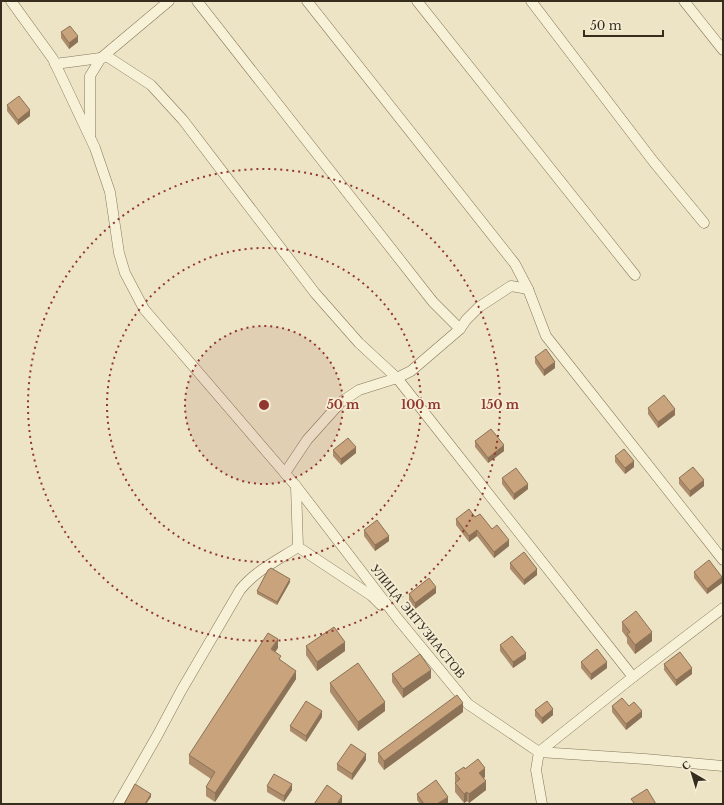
<svg xmlns="http://www.w3.org/2000/svg" width="724" height="805" font-family="'Libre Baskerville',serif">
<style>
.lines{fill:none;stroke-linecap:round;stroke-linejoin:round}
.minor-casing{stroke:#86765c;stroke-width:11}
.minor{stroke:#f7f1d8;stroke-width:10}
.wall{fill:#ac8c6b}
.shaded-wall{fill:#8c7257}
.building{fill:#c8a37c;stroke:#8c7257}
.ring{fill:none;stroke:#92372f;stroke-width:2;stroke-dasharray:2 4}
.labels{text-anchor:middle;dominant-baseline:central;stroke-width:3.5;stroke-linejoin:round;paint-order:stroke}
.street-label{font-size:13px;fill:#372d1f;stroke:#f4edd4}
.centre{fill:#92372f;stroke:#f4edd4;stroke-width:2}
.ring-label{font-size:12px;text-anchor:middle;font-weight:bold;fill:#92372f;stroke:#f4edd4;stroke-width:3.5;stroke-linejoin:round;paint-order:stroke}
</style>
<rect width="100%" height="100%" fill="#ece4c5"/>
<g class="lines">
<g class="minor-casing">
<g id="minor">
<path d="M11,1L53,59L95,148L110,192L119,253L125,273L144,309L296,486L398,619L468,704L539,752L645,759L723,766"/>
<path d="M197,1L433,302L460,329"/>
<path d="M307,1L515,264L528,289L546,336L723,560"/>
<path d="M417,1L635,275"/>
<path d="M531,1L653,161L704,223"/>
<path d="M684,1L723,50"/>
<path d="M55,64L108,57L151,85L183,120L315,293L359,343L397,378L633,677"/>
<path d="M90,136V76L101,58L169,1"/>
<path d="M285,473L307,440L341,402L359,390L397,378L411,371L460,329L466,320L479,307L511,286L528,289"/>
<path d="M298,547L372,596L381,605"/>
<path d="M539,752L633,677L723,608"/>
<path d="M539,752L536,770L542,804"/>
<path d="M118,804L157,736L181,691L240,590C255,571 278,560 298,547L296,486"/>
</g>
</g>
<use href="#minor" class="minor"/>
</g>
<g class="wall">
<path d="M61,32L78,42L69,49L61,38Z"/>
<path d="M7,105L30,116L18,125L7,111Z"/>
<path d="M535,357L555,368L544,376L535,363Z"/>
<path d="M648,408L675,415L658,428L648,414Z"/>
<path d="M475,441L504,451L488,463L475,447Z"/>
<path d="M333,450L356,453L341,465L333,456Z"/>
<path d="M615,456L634,467L625,474L615,462Z"/>
<path d="M502,478L528,489L514,500L502,484Z"/>
<path d="M679,478L704,486L690,497L679,484Z"/>
<path d="M475,517L492,529L509,546L494,558L477,536L469,542L456,525V519Z"/>
<path d="M364,530L389,541L375,551L364,536Z"/>
<path d="M510,563L537,575L524,585L510,569Z"/>
<path d="M694,572L722,583L707,594L694,578Z"/>
<path d="M290,582L277,605L257,594V591Z"/>
<path d="M436,593L415,609L409,600V594Z"/>
<path d="M622,622L652,641L635,654L627,643V638L622,631Z"/>
<path d="M500,645L526,659L513,668L500,651Z"/>
<path d="M306,646L345,651L317,671L306,655Z"/>
<path d="M278,648L275,652L281,661L296,679L215,802L206,796V787L211,779L189,764V755Z"/>
<path d="M581,662L607,668L591,680L581,668Z"/>
<path d="M664,664L692,674L676,686L664,670Z"/>
<path d="M392,674L431,678L403,698L392,682Z"/>
<path d="M330,683L385,711L358,731L330,692Z"/>
<path d="M612,706H629L642,717L626,730L612,712Z"/>
<path d="M535,710L553,715L542,724L535,716Z"/>
<path d="M463,712L384,770L378,762V753Z"/>
<path d="M322,717L306,742L290,731V726Z"/>
<path d="M366,760L352,780L337,770V764Z"/>
<path d="M465,769L485,777L484,778L486,790L469,803L467,801L464,803L455,792V783H456L455,782V773Z"/>
<path d="M267,786L292,790L284,802L267,792Z"/>
<path d="M417,794L448,803L446,804H420L417,800Z"/>
</g>
<g class="shaded-wall">
<path d="M78,36V42L69,49V43Z"/>
<path d="M30,110V116L18,125V120Z"/>
<path d="M555,362V368L544,376V370Z"/>
<path d="M675,409V415L658,428V422Z"/>
<path d="M504,445V451L488,463V458Z"/>
<path d="M356,447V453L341,465V459Z"/>
<path d="M634,461V467L625,474V468Z"/>
<path d="M704,480V486L690,497V491Z"/>
<path d="M528,484V489L514,500V494Z"/>
<path d="M477,530V536L469,542V536Z"/>
<path d="M389,536V541L375,551V545Z"/>
<path d="M509,540V546L494,558V552Z"/>
<path d="M537,569V575L524,585V580Z"/>
<path d="M722,577V583L707,594V589Z"/>
<path d="M290,579V582L277,605V602Z"/>
<path d="M436,587V593L415,609V603Z"/>
<path d="M652,632V641L635,654V645Z"/>
<path d="M278,639V648L271,658V649Z"/>
<path d="M345,642V651L317,671V662Z"/>
<path d="M526,653V659L513,668V662Z"/>
<path d="M607,662V668L591,680V674Z"/>
<path d="M692,668V674L676,686V680Z"/>
<path d="M431,670V678L403,698V689Z"/>
<path d="M296,671V679L215,802V793Z"/>
<path d="M385,702V711L358,731V722Z"/>
<path d="M463,703V712L384,770V761Z"/>
<path d="M553,709V715L542,724V718Z"/>
<path d="M322,711V717L306,742V736Z"/>
<path d="M642,711V717L626,730V724Z"/>
<path d="M366,754V760L352,780V774Z"/>
<path d="M485,768V777L479,782V773Z"/>
<path d="M486,781V790L469,803V794Z"/>
<path d="M292,784V790L284,802V796Z"/>
<path d="M467,792V801L464,803V794Z"/>
<path d="M151,794V797L146,804H145Z"/>
<path d="M342,796V804H337Z"/>
<path d="M448,797V803L446,804H437Z"/>
</g>
<g class="building">
<path d="M70,26L78,36L69,43L61,32Z"/>
<path d="M19,96L30,110L18,120L7,105Z"/>
<path d="M546,349L555,362L544,370L535,357Z"/>
<path d="M664,395L675,409L658,422L648,408Z"/>
<path d="M491,429L504,445L488,458L475,441Z"/>
<path d="M348,438L356,447L341,459L333,450Z"/>
<path d="M624,449L634,461L625,468L615,456Z"/>
<path d="M693,467L704,480L690,491L679,478Z"/>
<path d="M516,468L528,484L514,494L502,478Z"/>
<path d="M469,509L475,517L480,514L492,529L497,525L509,540L494,552L477,530L469,536L456,519Z"/>
<path d="M377,520L389,536L375,545L364,530Z"/>
<path d="M524,552L537,569L524,580L510,563Z"/>
<path d="M709,560L722,577L707,589L694,572Z"/>
<path d="M271,568L290,579L277,602L257,591L268,570Z"/>
<path d="M429,578L436,587L415,603L409,594Z"/>
<path d="M636,611L652,632L635,645L627,634L630,632L622,622Z"/>
<path d="M334,627L345,642L317,662L306,646Z"/>
<path d="M268,633L278,639L271,649L281,656L279,659L296,671L215,793L206,787L215,772L189,755Z"/>
<path d="M512,636L526,653L513,662L500,645Z"/>
<path d="M597,649L607,662L591,674L581,662Z"/>
<path d="M680,652L692,668L676,680L664,664Z"/>
<path d="M420,654L431,670L403,689L392,674Z"/>
<path d="M358,663L385,702L358,722L330,683Z"/>
<path d="M457,695L463,703L384,761L378,753Z"/>
<path d="M622,698L629,706L634,702L642,711L626,724L612,706Z"/>
<path d="M306,701L322,711L306,736L290,726Z"/>
<path d="M547,701L553,709L542,718L535,710Z"/>
<path d="M351,744L366,754L352,774L337,764Z"/>
<path d="M478,759L485,768L479,773L486,781L469,794L467,792L464,794L455,783L460,779L455,773L464,767L465,769Z"/>
<path d="M274,774L292,784L284,796L267,786Z"/>
<path d="M436,780L448,797L437,804H424L417,794Z"/>
<path d="M135,784L151,794L145,804H124Z"/>
<path d="M327,785L342,796L337,804H314Z"/>
<path d="M647,789L656,804H633L634,803L631,799Z"/>
</g>
<circle cx="264" cy="405" r="79" fill="#92372f" fill-opacity=".12"/>
<g class="ring">
<circle cx="264" cy="405" r="79"/>
<circle cx="264" cy="405" r="157"/>
<circle cx="264" cy="405" r="236"/>
</g>
<g class="labels">
<g class="street-label">
<text transform="translate(418 621) rotate(51)">УЛИЦА ЭНТУЗИАСТОВ</text>
</g>
</g>
<circle cx="264" cy="405" r="6" class="centre"/>
<g class="ring-label">
<text x="343" y="409">50 m</text>
<text x="421" y="409">100 m</text>
<text x="500" y="409">150 m</text>
</g>
<rect width="724" height="805" fill="none" stroke="#372d1f" stroke-width="4"/>
<g transform="translate(692 773) rotate(322)" stroke="#f4edd4" stroke-width="3" paint-order="stroke">
<path d="M0-3L7 15L0 10L-7 15Z" fill="#372d1f"/>
<text y="-6" font-size="11" font-weight="bold" text-anchor="middle" fill="#372d1f">С</text>
</g>
<path d="M584 30v6h79v-6" fill="none" stroke="#372d1f" stroke-width="2"/>
<text x="590" y="30" font-size="12" fill="#372d1f" stroke="#f4edd4" stroke-width="3" paint-order="stroke">50 m</text>
</svg>
